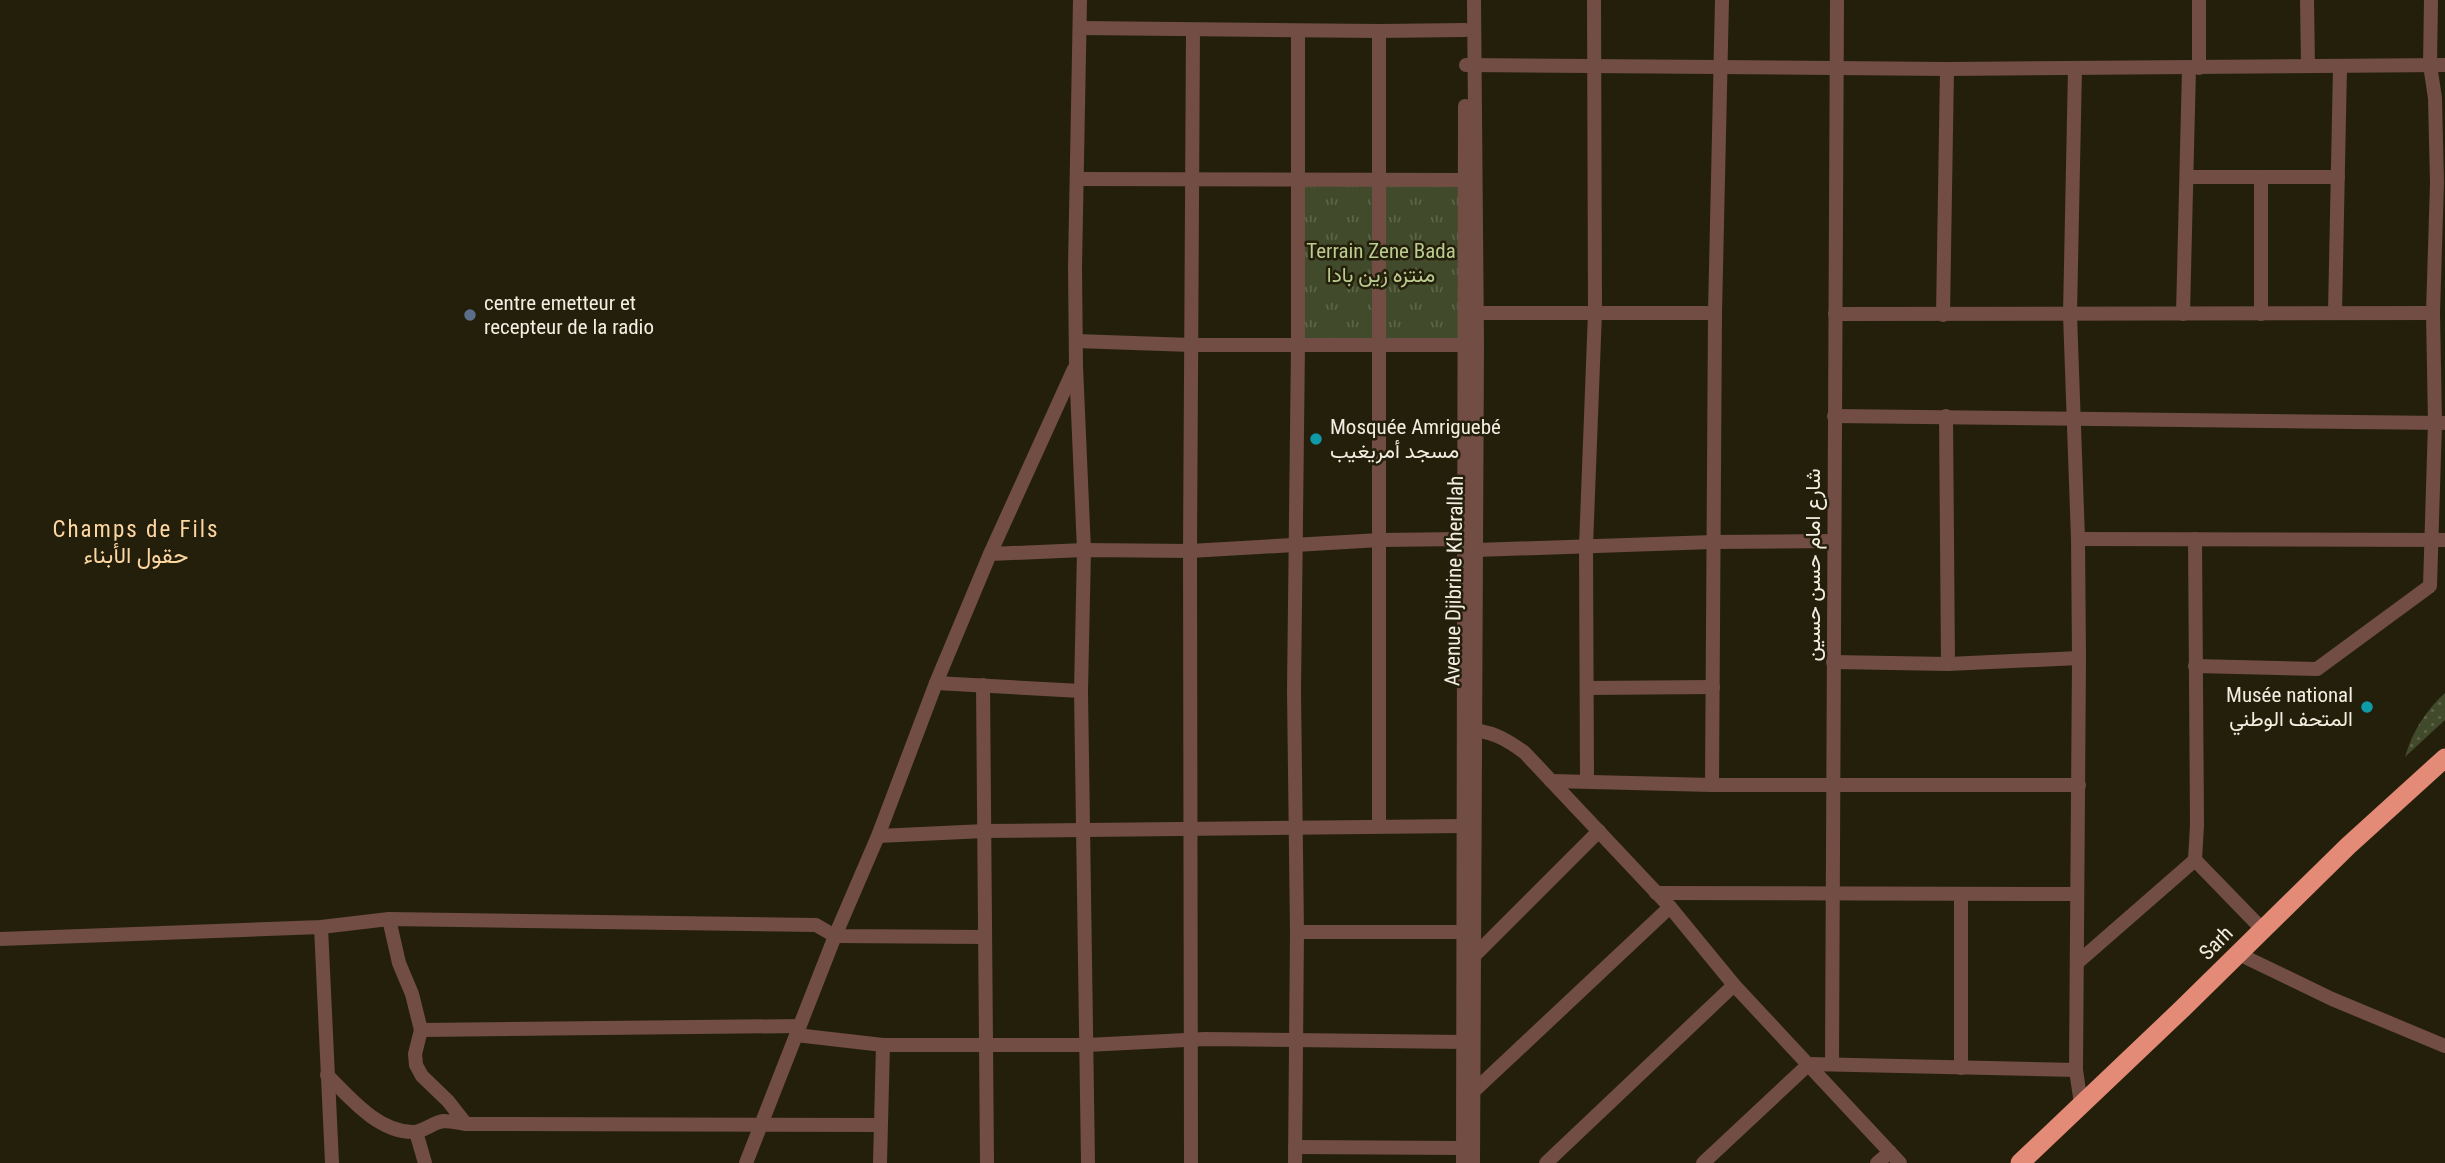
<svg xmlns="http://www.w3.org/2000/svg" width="2445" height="1163" font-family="'Roboto Condensed',Vazirmatn,sans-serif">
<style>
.grass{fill:url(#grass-tufts)}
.garden{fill:url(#garden-dots)}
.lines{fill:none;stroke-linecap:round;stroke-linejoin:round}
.minor{stroke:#714d44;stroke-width:14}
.highway{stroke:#e38b76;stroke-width:19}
.service-dot{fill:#5c6f8a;stroke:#241f0b;stroke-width:2.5}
.culture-dot{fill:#0f9aa8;stroke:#241f0b;stroke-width:2.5}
.labels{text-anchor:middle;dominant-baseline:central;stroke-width:5;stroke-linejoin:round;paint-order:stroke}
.park-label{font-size:21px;fill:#bbcc90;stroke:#241f0b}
.poi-label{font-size:21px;fill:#f2eee2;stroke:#241f0b;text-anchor:start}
.street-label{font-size:21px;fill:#f2eee2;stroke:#241f0b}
.neighbourhood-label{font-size:23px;letter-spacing:2px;fill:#fcd7a2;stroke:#241f0b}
</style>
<defs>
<pattern id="grass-tufts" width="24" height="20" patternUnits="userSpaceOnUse" patternTransform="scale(1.75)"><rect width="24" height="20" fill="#414a2a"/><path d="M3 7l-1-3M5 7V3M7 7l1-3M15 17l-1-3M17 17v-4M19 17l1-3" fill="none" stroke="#5d6449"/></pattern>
<pattern id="garden-dots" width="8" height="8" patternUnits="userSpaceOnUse" patternTransform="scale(1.75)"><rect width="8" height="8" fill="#414a2a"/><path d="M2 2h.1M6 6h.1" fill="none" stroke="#5d6449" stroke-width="1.8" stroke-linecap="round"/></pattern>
</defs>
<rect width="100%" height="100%" fill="#241f0b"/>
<path class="grass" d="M1465,180V345H1298L1297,181Z"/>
<path class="garden" d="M2445,693V720L2405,757C2412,732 2426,710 2445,693Z"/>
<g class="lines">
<g class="minor">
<path d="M1080,0L1075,267L1076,366L1084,550L1081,691L1088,1163"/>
<path d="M2199,0V68"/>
<path d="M2307,0L2308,66"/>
<path d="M1080,28L1379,31L1465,30"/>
<path d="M1379,31V826"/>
<path d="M1466,65L1947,69L2445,65"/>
<path d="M2075,68L2070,314L2078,539L2079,658L2076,1070L2081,1104"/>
<path d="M2187,177H2338"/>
<path d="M1077,179L1465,180"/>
<path d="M1477,313H1715"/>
<path d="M2335,313L2340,67"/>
<path d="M1835,314L2433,313"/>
<path d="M2183,314L2189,68"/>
<path d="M2261,314V177"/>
<path d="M1943,315L1947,69"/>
<path d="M1076,341L1191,345H1465"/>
<path d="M1834,416L2445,423"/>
<path d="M1946,416L1948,664"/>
<path d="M2078,539L2445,540"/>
<path d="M2195,539L2197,825L2195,860L2262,929"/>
<path d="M1476,550L1713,542L1833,541"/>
<path d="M990,554L1084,550L1190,551L1380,540L1464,539"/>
<path d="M1833,662L1948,664L2079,658"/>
<path d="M2195,666L2317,669L2430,586L2435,423L2433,313L2437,183L2435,98L2430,65L2431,0"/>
<path d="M936,683L1081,691"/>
<path d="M983,685L987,1163"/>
<path d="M1587,688L1713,687"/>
<path d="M1465,730C1490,730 1505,738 1525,753L1670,907L1734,985L1900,1163"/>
<path d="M1551,781L1712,785H2079"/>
<path d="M1587,781L1586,546L1595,312L1594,0"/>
<path d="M1712,785L1715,313L1722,0"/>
<path d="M878,836L985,831L1463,826"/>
<path d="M1656,893L2077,894"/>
<path d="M1961,894V1068"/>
<path d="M389,919L399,963L412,994L421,1030L415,1054L416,1065L422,1076L448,1101L466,1124"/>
<path d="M321,927L332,1163"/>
<path d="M1297,932H1463"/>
<path d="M0,939L321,927L389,919L816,925L835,936L984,937"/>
<path d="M1475,955L1599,831"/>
<path d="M2247,958L2332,999L2445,1046"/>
<path d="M2077,963L2195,860"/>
<path d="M421,1030L799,1026"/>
<path d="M796,1035L883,1045H1087L1205,1039L1464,1042"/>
<path d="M1832,1063L1837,0"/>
<path d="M327,1075C350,1098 378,1132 413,1132C424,1132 433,1122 444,1121C451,1121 459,1123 466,1124L880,1125"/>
<path d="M1474,1091L1670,907"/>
<path d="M416,1132L425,1163"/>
<path d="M1295,1147L1463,1148"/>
<path d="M746,1163L835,936L878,836L936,683L990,554L1074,369"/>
<path d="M880,1163L883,1045"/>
<path d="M1191,1163L1190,551L1193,31"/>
<path d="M1295,1163L1297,932L1294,691L1298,345V31"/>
<path d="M1463,1163L1465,106"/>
<path d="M1473,1163L1477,343L1474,0"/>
<path d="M1546,1163L1734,985"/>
<path d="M1703,1163L1809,1064L2076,1070"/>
<path d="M1877,1163L1890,1152"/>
</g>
<path class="highway" d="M2020,1163L2182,1009L2348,846L2445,758"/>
</g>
<circle class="service-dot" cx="470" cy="315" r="7"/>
<g class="culture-dot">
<circle cx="1316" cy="439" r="7"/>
<circle cx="2367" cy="707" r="7"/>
</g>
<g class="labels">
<g class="park-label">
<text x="1381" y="251">Terrain Zene Bada<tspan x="1381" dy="24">منتزه زين بادا</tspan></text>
</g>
<g class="poi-label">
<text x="484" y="303">centre emetteur et<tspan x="484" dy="24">recepteur de la radio</tspan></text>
<text x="1330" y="427">Mosquée Amriguebé<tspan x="1330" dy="24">مسجد أمريغيب</tspan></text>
<text x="2353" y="695" text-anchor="end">Musée national<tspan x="2353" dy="24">المتحف الوطني</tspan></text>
</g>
<g class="street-label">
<text transform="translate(1813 565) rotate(-90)">شارع امام حسن حسين</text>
<text transform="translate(1454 581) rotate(-89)">Avenue Djibrine Kherallah</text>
<text transform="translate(2216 943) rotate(-45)">Sarh</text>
</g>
<g class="neighbourhood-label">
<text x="136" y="529">Champs de Fils<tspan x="136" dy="26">حقول الأبناء</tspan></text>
</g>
</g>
</svg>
